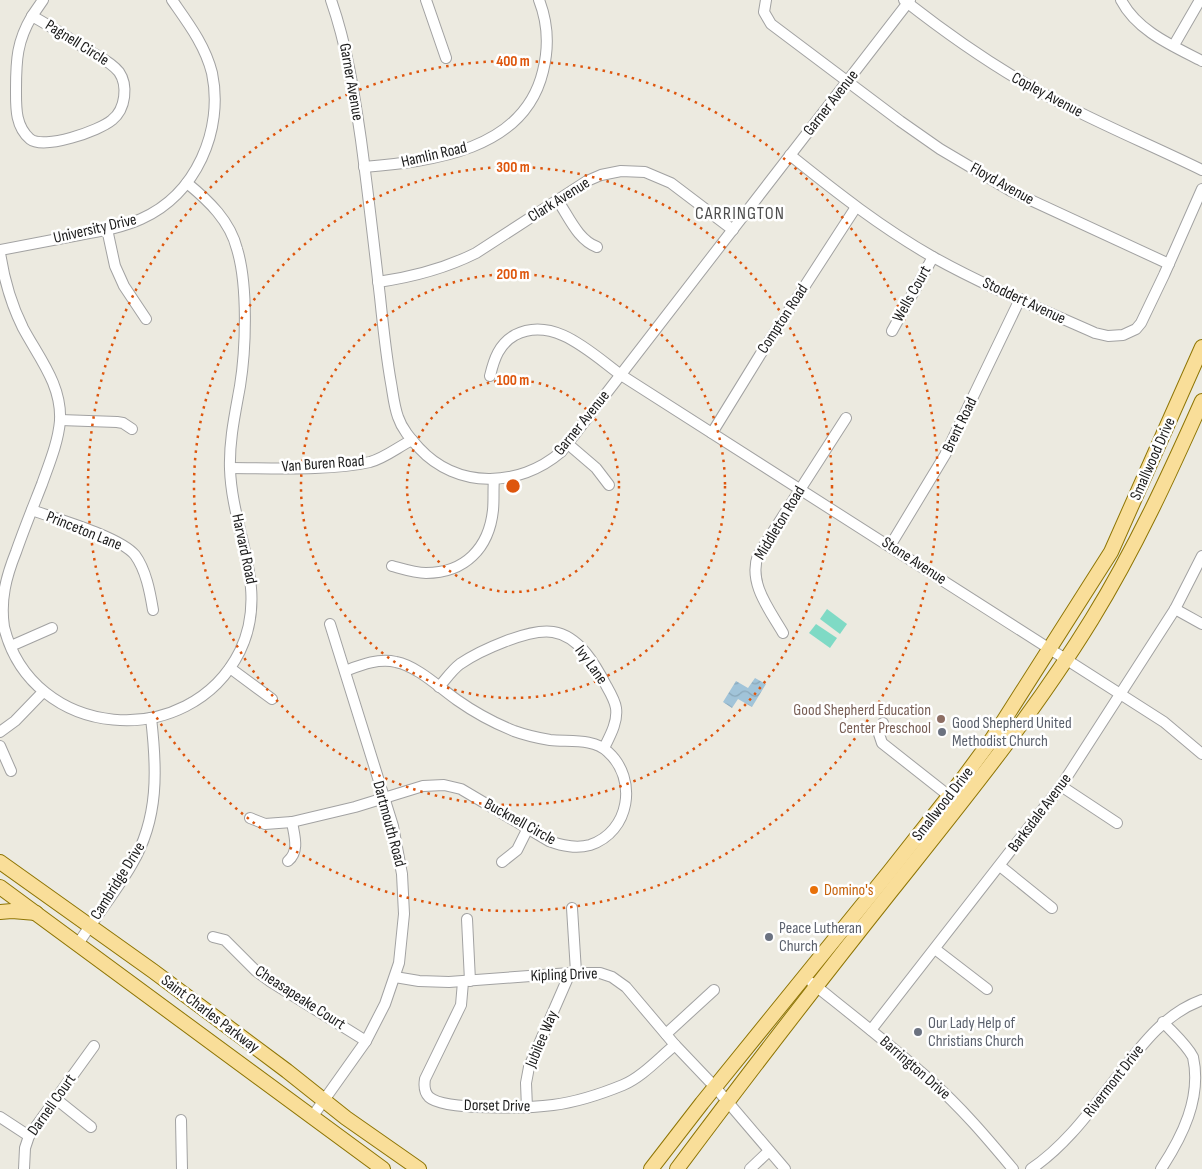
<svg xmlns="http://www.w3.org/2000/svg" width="1202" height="1169" font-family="'Sofia Sans Condensed',sans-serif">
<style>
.pitch{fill:#7fdac5}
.water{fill:url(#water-waves)}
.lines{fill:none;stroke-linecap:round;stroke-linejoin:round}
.minor-casing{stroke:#a2a2a2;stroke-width:12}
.major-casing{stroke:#8e7504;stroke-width:16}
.minor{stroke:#fff;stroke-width:10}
.major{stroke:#f9de99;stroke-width:14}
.ring{fill:none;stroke:#de560d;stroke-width:2.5;stroke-dasharray:2.5 5}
.education-dot{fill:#8d6e63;stroke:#fff;stroke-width:2}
.worship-dot{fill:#6b7280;stroke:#fff;stroke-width:2}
.food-dot{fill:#e8710a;stroke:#fff;stroke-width:2}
.labels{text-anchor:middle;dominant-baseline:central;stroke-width:5;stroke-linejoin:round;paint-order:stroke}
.street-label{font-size:16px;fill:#1b1b1b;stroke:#fff}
.education-label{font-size:16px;fill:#785e54;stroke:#fff;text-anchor:end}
.worship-label{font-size:16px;fill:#5b616d;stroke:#fff;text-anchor:start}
.food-label{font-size:16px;fill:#c56008;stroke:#fff;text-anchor:start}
.neighbourhood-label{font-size:18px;letter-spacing:1px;fill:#4e4e4e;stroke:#fff}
.centre{fill:#de560d;stroke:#fff;stroke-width:2.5}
.ring-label{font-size:15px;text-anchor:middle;font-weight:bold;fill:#de560d;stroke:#fff;stroke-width:5;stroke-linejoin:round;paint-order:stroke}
</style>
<defs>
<pattern id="water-waves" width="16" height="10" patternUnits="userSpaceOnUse" patternTransform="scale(1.25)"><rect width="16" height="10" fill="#a1c4d9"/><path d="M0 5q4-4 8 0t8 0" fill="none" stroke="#8aa8ba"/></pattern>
</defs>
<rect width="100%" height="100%" fill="#eceae0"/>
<g class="pitch">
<path d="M827,609L847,624L840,634L820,619Z"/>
<path d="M816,624L837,638L830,648L809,633Z"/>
</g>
<path class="water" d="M755,678L766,684L752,707L738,699L732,708L723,702L736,681L748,688Z"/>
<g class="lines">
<g class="minor-casing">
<g id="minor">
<path d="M331,0C347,46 354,92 361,140C368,192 374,245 380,297C383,326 386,355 391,383C393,394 394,406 398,417C402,429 410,438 419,448C457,489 519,488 561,452L910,0"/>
<path d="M426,0L446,58"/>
<path d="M766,0L764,12L771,24L900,121L940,149L1011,191L1169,264"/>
<path d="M904,0C951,37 1000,71 1053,99C1102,125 1153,146 1202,170"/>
<path d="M1121,0C1137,31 1173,46 1202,61"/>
<path d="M32,16C52,27 72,40 91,52C100,57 112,63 119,72C128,85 126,109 112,120C99,131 44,150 30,139C15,126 16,107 16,89C16,60 17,41 32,16Z"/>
<path d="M32,16L43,0"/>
<path d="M1174,45L1200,0"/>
<path d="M790,155C836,192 882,228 933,257C985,286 1041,309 1095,333L1108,336L1123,335L1136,329L1141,323L1164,275L1202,189"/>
<path d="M364,167C432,161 524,151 543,71C549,47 548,23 539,0"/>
<path d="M558,201C569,217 578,240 597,247"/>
<path d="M107,229L115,266L124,286L146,319"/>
<path d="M0,250C26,245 52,240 79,235C100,231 121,228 141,219C196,195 224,130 212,73C205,45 188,23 172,0"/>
<path d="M0,253C4,279 11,304 23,328C39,358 62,385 60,421C58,443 49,464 42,484C33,507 24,529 16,552C6,577 0,600 4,627C32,740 189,753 240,651C270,589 232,532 230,469C229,441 235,414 240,386C246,349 248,285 237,249C230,221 209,201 187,183"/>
<path d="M378,282C413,277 444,269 476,253L587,181L601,175L621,171L645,172L671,183L733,230"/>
<path d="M892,331L933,257"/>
<path d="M490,376C494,359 499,344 515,335C554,315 592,354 621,375L1164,722L1202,754"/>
<path d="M60,420L117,422L123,423L132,429"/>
<path d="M712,433L760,355L856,207"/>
<path d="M568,444L596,468L609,485"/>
<path d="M230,468C272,468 330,471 370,462C385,458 398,447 412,440"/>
<path d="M32,510C56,519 119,536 135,555C146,570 150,592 153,610"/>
<path d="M890,546L945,455L1020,299"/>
<path d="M392,566C403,569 415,573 426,573C465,573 489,548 493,510C494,500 493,489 494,479"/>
<path d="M1175,609L1202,624"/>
<path d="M783,633C769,609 748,583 758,555L846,418"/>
<path d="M11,646L52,628"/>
<path d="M230,668L272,699"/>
<path d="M439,687C446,679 452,670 460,664C479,651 529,628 553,632C580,636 596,666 607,687C611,694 615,701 616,708C618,722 610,736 604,748"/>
<path d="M883,723L879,734L882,743L953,799"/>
<path d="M0,732L15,721L43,692"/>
<path d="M0,746L11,771"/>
<path d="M1061,786L1117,823"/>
<path d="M250,818L265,824L292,822L355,807L423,786L444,785L461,789L549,841C563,846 576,849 590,845C630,832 638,779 608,752C594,738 569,742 550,740C538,738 525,735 514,731C494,723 474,712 457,700C440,688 417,666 396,662C378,658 361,665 345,671"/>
<path d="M288,861C300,851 294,835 292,822"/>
<path d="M502,862L517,850L528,828"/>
<path d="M1000,866L1052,908"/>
<path d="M572,908L576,972"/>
<path d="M467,919L470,981"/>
<path d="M213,937L225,940L256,971L271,982L366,1041"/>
<path d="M78,944C95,917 116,892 132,864C159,818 157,769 151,718"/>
<path d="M935,949L987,989"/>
<path d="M395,977L419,981L449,982L570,973H600L612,977L626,987L675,1045L715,1087L785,1169"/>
<path d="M463,982L461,1005L425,1079C424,1085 424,1092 429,1097C444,1111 531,1108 553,1105C577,1102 601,1094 623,1085C642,1077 659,1058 675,1045"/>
<path d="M812,983C852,1015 892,1046 930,1080C961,1107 987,1138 1013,1169"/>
<path d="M871,1030L1061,786L1175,609L1202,556"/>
<path d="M666,1034L714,990"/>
<path d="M56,1099L91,1127"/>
<path d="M527,1108L526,1083L529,1067L570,973"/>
<path d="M0,1117L29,1136"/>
<path d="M312,1117L366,1041L385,1004L399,963L404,914L402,874L393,826L330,624"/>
<path d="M181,1120L182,1169"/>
<path d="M24,1169L25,1148L29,1136L94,1046"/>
<path d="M750,1169L769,1151"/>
<path d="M1031,1169C1068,1144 1093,1107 1121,1072C1143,1043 1166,1013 1202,1000"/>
<path d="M1161,1169C1182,1137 1202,1098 1193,1057C1186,1044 1173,1033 1163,1022"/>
</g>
</g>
<g class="major-casing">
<g id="major">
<path d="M0,862L153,971L287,1071L346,1118L419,1169"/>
<path d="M0,887L383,1169"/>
<path d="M0,912L12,911L36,913"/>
<path d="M651,1169L702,1103L890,871L964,777L992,739L1111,552L1202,347"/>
<path d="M677,1169C747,1075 819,982 892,890C962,802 1033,715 1092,619C1135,549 1169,475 1202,401"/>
</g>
</g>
<use href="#minor" class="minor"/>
<use href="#major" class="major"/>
</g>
<g class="ring">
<circle cx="513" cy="486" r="106"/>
<circle cx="513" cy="486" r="212"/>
<circle cx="513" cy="486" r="319"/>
<circle cx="513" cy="486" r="425"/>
</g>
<circle class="education-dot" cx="941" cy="719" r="5"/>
<g class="worship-dot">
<circle cx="942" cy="732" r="5"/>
<circle cx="769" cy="937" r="5"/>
<circle cx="918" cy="1032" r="5"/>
</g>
<circle class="food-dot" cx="814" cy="890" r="5"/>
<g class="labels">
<g class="street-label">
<text transform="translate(77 43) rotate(32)">Pagnell Circle</text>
<text transform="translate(351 82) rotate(80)">Garner Avenue</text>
<text transform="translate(1047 95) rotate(28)">Copley Avenue</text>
<text transform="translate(831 103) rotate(-52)">Garner Avenue</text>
<text transform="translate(434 155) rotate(-13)">Hamlin Road</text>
<text transform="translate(1002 184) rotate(29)">Floyd Avenue</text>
<text transform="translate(559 200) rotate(-32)">Clark Avenue</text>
<text transform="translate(95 229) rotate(-13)">University Drive</text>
<text transform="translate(912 294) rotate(-61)">Wells Court</text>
<text transform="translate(1024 301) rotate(25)">Stoddert Avenue</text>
<text transform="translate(783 319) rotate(-57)">Compton Road</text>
<text transform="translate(582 423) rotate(-51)">Garner Avenue</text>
<text transform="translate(960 425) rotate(-64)">Brent Road</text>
<text transform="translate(1153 459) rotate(-66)">Smallwood Drive</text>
<text transform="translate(323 464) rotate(-4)">Van Buren Road</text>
<text transform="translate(780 523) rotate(-59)">Middleton Road</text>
<text transform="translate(84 531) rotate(22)">Princeton Lane</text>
<text transform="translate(244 549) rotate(78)">Harvard Road</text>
<text transform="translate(914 561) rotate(33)">Stone Avenue</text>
<text transform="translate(591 665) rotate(54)">Ivy Lane</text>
<text transform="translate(943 804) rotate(-52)">Smallwood Drive</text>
<text transform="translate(1040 813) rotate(-53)">Barksdale Avenue</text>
<text transform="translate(520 822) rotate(29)">Bucknell Circle</text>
<text transform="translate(389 824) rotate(75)">Dartmouth Road</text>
<text transform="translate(118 881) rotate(-58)">Cambridge Drive</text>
<text transform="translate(564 975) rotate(-2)">Kipling Drive</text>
<text transform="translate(300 998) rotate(33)">Cheasapeake Court</text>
<text transform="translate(210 1014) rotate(37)">Saint Charles Parkway</text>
<text transform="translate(542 1039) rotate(-67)">Jubilee Way</text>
<text transform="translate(915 1068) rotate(41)">Barrington Drive</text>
<text transform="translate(1114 1081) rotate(-52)">Rivermont Drive</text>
<text transform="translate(52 1105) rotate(-55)">Darnell Court</text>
<text transform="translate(497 1106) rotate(1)">Dorset Drive</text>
</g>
<g class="education-label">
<text x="931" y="710">Good Shepherd Education<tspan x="931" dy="18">Center Preschool</tspan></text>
</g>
<g class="worship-label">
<text x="952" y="723">Good Shepherd United<tspan x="952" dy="18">Methodist Church</tspan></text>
<text x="779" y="928">Peace Lutheran<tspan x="779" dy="18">Church</tspan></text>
<text x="928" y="1023">Our Lady Help of<tspan x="928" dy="18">Christians Church</tspan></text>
</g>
<g class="food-label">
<text x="824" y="890">Domino's</text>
</g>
<g class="neighbourhood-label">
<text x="740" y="213">CARRINGTON</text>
</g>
</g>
<circle cx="513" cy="486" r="8" class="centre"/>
<g class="ring-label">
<text x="513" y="66">400 m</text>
<text x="513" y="172">300 m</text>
<text x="513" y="279">200 m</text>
<text x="513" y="385">100 m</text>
</g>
</svg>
